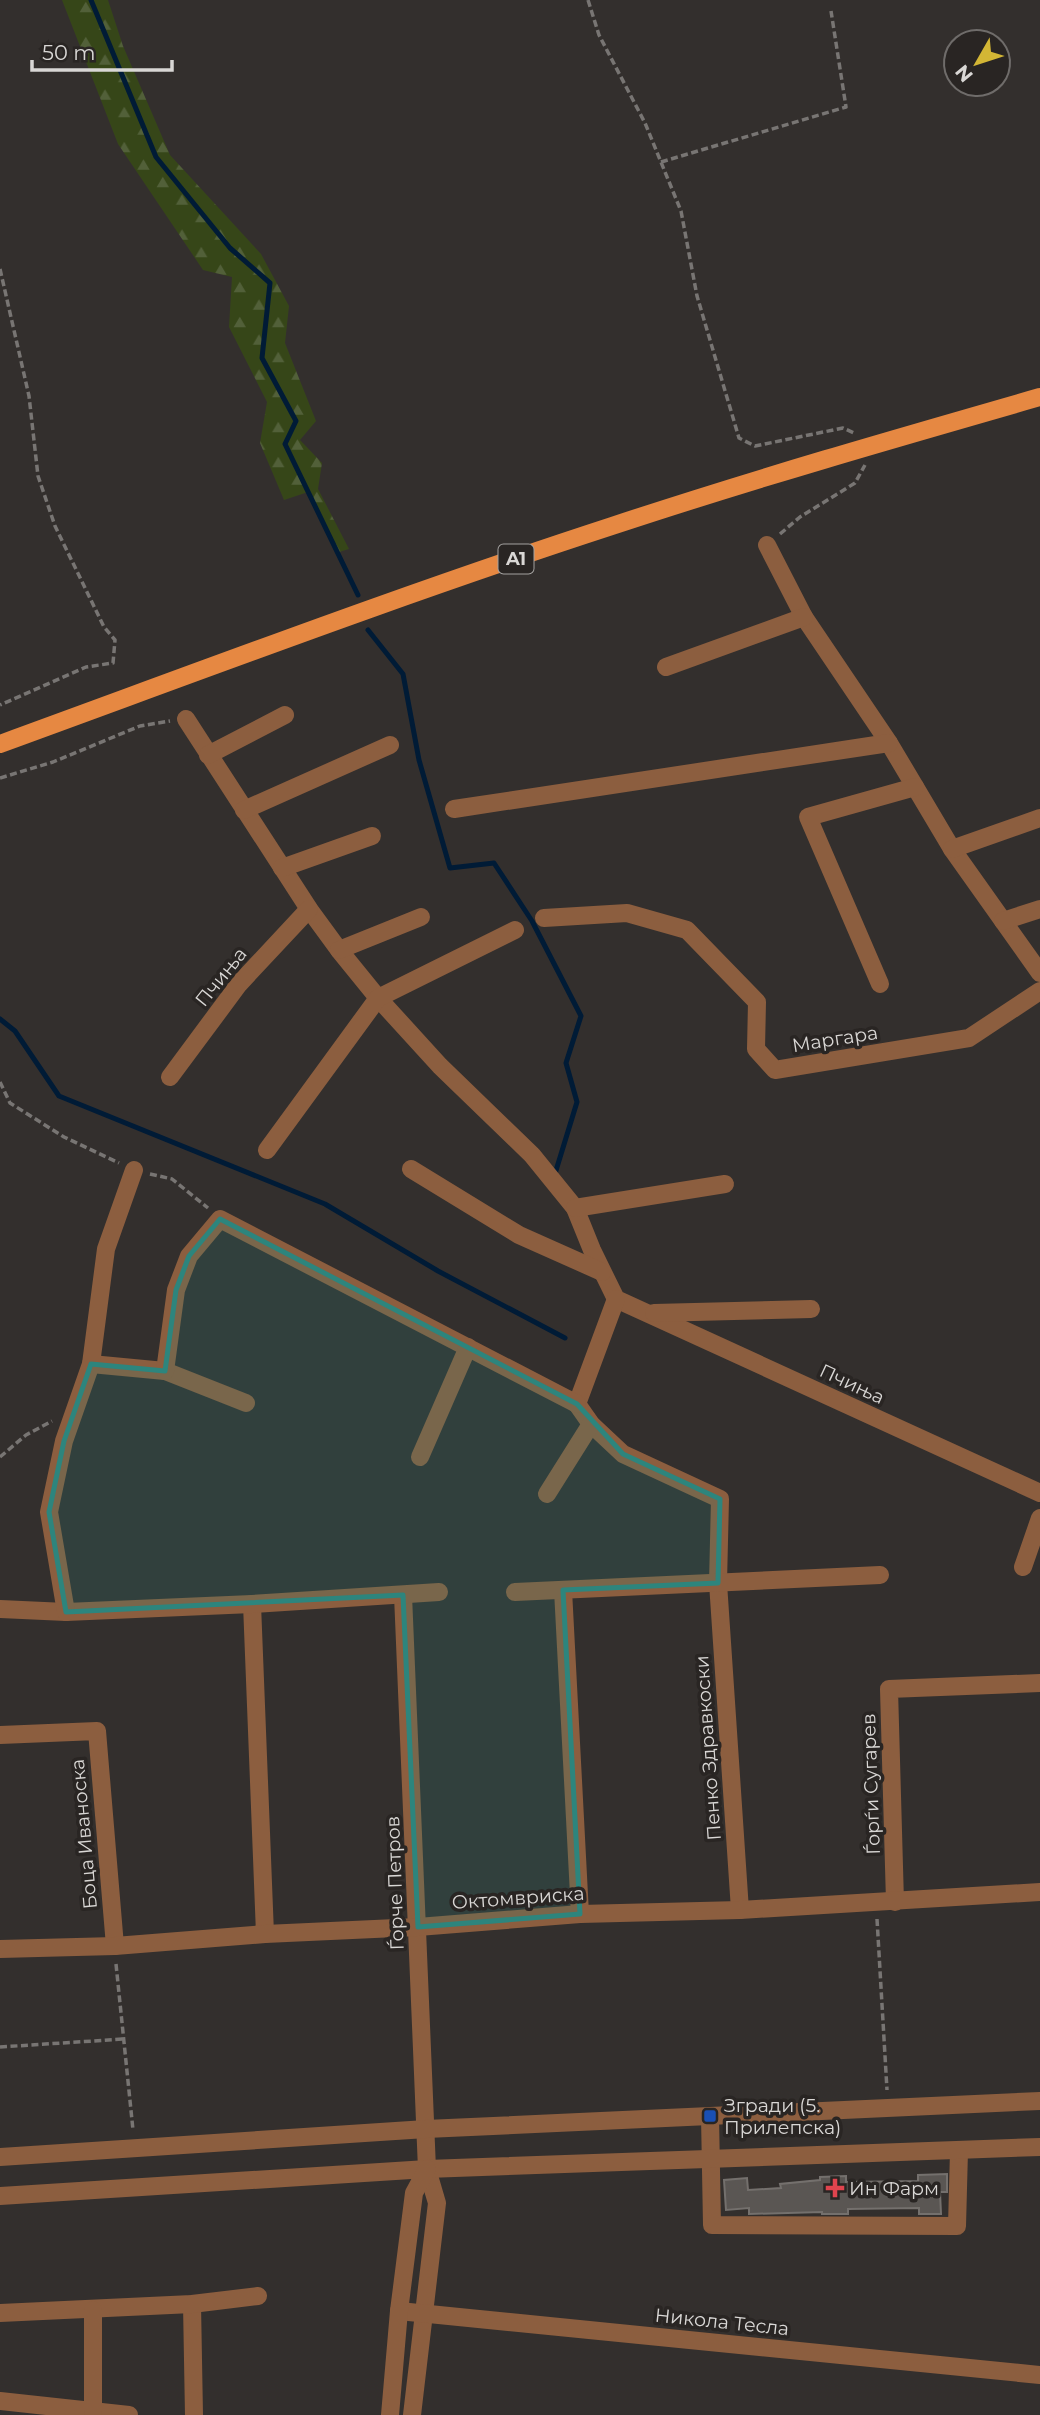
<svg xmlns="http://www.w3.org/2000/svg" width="1040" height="2415" font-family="Montserrat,sans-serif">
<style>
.forest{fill:url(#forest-firs)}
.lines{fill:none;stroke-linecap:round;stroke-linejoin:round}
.stream{stroke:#001b36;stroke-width:5}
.building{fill:#5a5653;stroke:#74706d;stroke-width:2}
.path{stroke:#787573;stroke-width:3.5;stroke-dasharray:7 3.5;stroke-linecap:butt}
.minor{stroke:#8c5e3f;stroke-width:18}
.major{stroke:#e68842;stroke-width:18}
.marked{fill:#2d857d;fill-opacity:0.2;stroke:#2d857d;stroke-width:5;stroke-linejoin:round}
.transit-dot{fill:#1a4fb4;stroke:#292523;stroke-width:2.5}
.health-dot{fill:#e0444e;stroke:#292523;stroke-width:2.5}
.labels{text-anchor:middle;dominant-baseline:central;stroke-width:7;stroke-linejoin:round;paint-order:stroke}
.shield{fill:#292523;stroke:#a4a2a0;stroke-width:2}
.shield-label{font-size:18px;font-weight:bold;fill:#d9d7d5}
.street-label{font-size:19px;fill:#d9d7d5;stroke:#292523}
.poi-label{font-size:19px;fill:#d9d7d5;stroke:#292523;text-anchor:start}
</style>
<defs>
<pattern id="forest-firs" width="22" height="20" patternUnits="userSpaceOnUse" patternTransform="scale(1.75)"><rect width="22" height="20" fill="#364618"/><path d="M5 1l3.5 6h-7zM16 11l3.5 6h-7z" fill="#526039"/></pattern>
</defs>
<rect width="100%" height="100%" fill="#332f2d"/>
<path class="forest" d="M62,0H108L123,46L170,155L261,254L289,306L285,343L316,421L300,440L322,463L318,489L349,549L339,552L308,492L284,500L260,443L267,402L229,327L232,277L203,270L118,144Z"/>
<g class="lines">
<g class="stream">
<path d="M91,0L156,157L230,248L270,283L262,358L296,421L285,444L358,595"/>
<path d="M368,630L403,674L419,760L450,868L494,863L532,921L581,1016L566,1063L577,1102L554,1177"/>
<path d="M0,1019L15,1031L59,1096L325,1204L438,1271L565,1338"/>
</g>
</g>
<path class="building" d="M947,2174V2192H940L941,2214H919V2208L848,2209V2214H822V2212L749,2214V2208L726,2210L724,2180L747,2178L748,2190L781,2188L780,2184L820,2180V2177L846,2176V2182L918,2181V2175Z"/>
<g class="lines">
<g class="path">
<path d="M588,0L599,35L645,123L681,211L697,296L739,438L755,446L843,428L854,433"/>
<path d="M661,162L846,107L831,11"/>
<path d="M0,269L29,396L38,476L55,526L104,627L115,640L113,663L86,667L0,705"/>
<path d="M780,534L800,517L855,483L865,465"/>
<path d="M0,778L53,762L140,726L170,721"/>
<path d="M0,1082L10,1103L64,1137L119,1163"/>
<path d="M150,1174L172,1179L208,1208"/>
<path d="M0,1457L26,1435L52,1421"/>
<path d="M877,1919L887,2090"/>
<path d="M116,1964L133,2130"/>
<path d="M0,2047L124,2039"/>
</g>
<g class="minor">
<path d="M767,545L804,617L889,743L952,849L1040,973"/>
<path d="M666,667L804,617"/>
<path d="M186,719L309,909L339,950L378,998L440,1066L532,1155L575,1208L592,1250L616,1299L1040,1493"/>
<path d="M208,755L285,715"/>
<path d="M454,809L889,743"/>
<path d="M244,810L390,745"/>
<path d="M952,849L1040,818"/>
<path d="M282,868L372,836"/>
<path d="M544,918L627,913L687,930L757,1002L756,1049L775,1070L969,1038L1040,991"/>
<path d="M1003,921L1040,909"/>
<path d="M339,950L421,917"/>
<path d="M880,984L808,817L915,787"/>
<path d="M170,1077L239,984L309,909"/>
<path d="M267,1150L378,998L515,930"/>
<path d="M411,1169L519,1235L602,1272"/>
<path d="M575,1208L725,1184"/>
<path d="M616,1299L577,1404L591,1424L623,1454L720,1499L718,1583L740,1910"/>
<path d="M654,1313L811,1309"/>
<path d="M91,1364L165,1371L246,1403"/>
<path d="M165,1371L176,1290L189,1256L220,1219L577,1404"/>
<path d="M420,1457L468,1347"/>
<path d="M547,1494L591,1424"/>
<path d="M1023,1567L1040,1518"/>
<path d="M563,1590L580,1914"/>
<path d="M515,1592L880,1575"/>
<path d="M403,1595L427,2169L437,2203L412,2415"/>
<path d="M252,1604L265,1934"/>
<path d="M0,1609L66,1612L252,1604L439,1592"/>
<path d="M66,1612L49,1512L64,1441L91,1364L106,1249L134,1170"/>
<path d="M0,1735L97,1731L115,1946"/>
<path d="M895,1902L889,1689L1040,1683"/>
<path d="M0,1949L115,1946L265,1934L418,1927L580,1914L740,1910L1040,1892"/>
<path d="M710,2116L712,2225L957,2226L959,2151"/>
<path d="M0,2157L426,2129L1040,2101"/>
<path d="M0,2196L427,2169L1040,2147"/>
<path d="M192,2304L194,2415"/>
<path d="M399,2311L1040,2375"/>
<path d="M0,2313L192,2304L258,2296"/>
<path d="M0,2401L129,2415"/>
<path d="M93,2411V2310"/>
<path d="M390,2415L399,2311L414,2193L427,2169"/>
</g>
<path class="major" d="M0,744C203,670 406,593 612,526C754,479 897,438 1040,397"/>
</g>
<path class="marked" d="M220,1219L577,1404L623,1454L720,1499L718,1583L563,1590L580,1914L418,1927L403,1595L66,1612L49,1512L64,1441L91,1364L165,1371L176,1290L189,1256Z"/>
<rect class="transit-dot" x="703" y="2109" width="14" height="14" rx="3.5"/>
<path class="health-dot" d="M831.5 2177.5h7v7h7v7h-7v7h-7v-7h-7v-7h7z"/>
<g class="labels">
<rect class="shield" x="498.5" y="544.5" width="35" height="29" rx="5"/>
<g class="shield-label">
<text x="516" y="559">A1</text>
</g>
<g class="street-label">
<text transform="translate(221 977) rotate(-51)">Пчиња</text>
<text transform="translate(835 1039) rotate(-9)">Маргара</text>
<text transform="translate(852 1384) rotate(25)">Пчиња</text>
<text transform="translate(708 1748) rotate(-94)">Пенко Здравкоски</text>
<text transform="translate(871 1784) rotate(-92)">Ѓорѓи Сугарев</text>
<text transform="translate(84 1834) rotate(-95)">Боца Иваноска</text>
<text transform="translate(395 1883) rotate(-92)">Ѓорче Петров</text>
<text transform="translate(518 1898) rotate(-4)">Октомвриска</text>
<text transform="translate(722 2322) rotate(6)">Никола Тесла</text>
</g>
<g class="poi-label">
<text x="724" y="2105">Згради (5.<tspan x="724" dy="22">Прилепска)</tspan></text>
<text x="849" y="2188">Ин Фарм</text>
</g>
</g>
<g transform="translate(977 63) rotate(231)"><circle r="33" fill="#292523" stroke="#6f6c6a" stroke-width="2"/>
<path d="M0-5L12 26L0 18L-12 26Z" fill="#d3b635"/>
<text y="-10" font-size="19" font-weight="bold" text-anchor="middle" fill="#d9d7d5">N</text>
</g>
<path d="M32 60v10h140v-10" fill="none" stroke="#d9d7d5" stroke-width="3.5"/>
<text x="42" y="60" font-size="21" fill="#d9d7d5" stroke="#292523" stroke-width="5" paint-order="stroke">50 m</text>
</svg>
